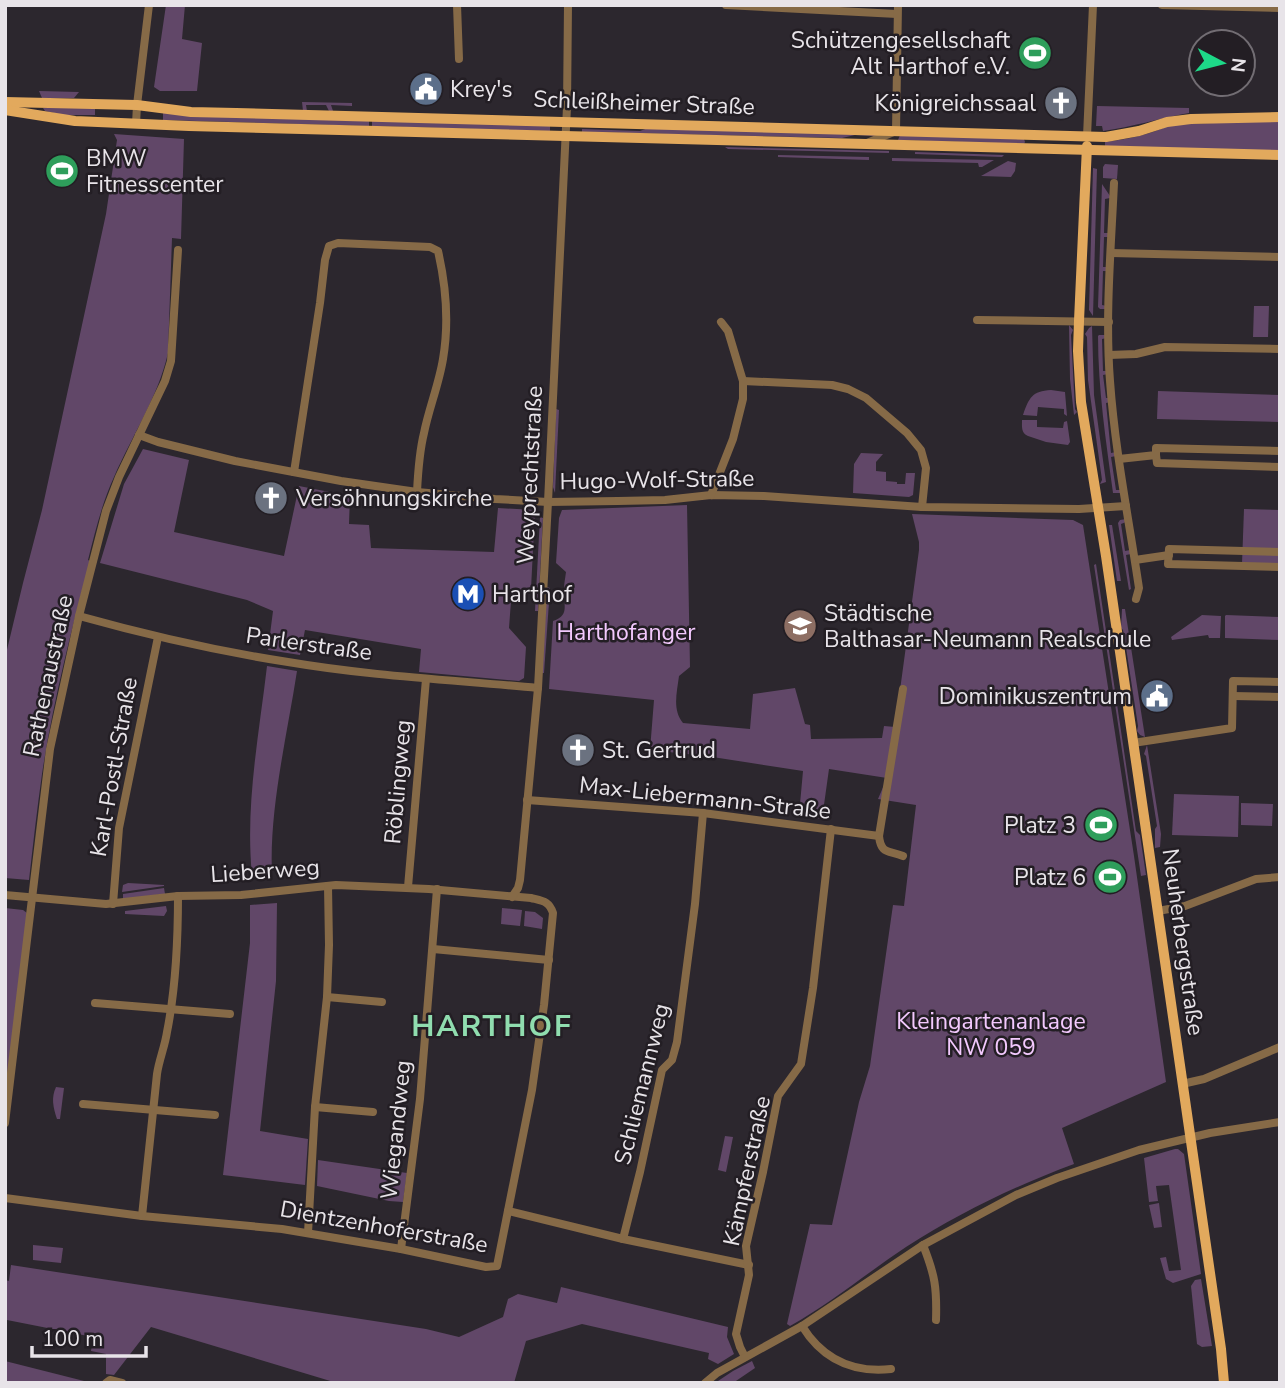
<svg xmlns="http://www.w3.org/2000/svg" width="1285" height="1388" font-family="'Nunito Sans',sans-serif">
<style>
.green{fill:#614768}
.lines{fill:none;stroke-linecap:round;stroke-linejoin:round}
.minor{stroke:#866a47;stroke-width:8}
.major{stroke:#e2a95d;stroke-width:10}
.labels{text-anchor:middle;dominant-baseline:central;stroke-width:5;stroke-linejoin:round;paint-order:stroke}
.poi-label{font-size:23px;fill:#e8e4e9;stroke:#231e24;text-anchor:start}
.street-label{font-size:23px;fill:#e8e4e9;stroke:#231e24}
.park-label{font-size:23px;fill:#f3c9fe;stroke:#231e24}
.district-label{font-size:30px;font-weight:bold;letter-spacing:2px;fill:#90ddaf;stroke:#231e24}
</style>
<rect width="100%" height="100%" fill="#2c272e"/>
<g class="green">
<path d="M166,5H185L182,39L202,43L197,91H160L154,87Z"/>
<path d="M39,91L79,92L74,98H42Z"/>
<path d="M302,102L352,103V106L331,105L333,111H329L326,105H306L307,111H303Z"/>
<path d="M1097,106L1189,108V113C1161,118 1132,127 1103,131L1102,126H1096Z"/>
<path d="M95,107V115H63L45,111L43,108Z"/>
<path d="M163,113L369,120V126L163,120Z"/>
<path d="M372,120L550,125V131L372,126Z"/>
<path d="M1280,120V151L1105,146V142C1128,139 1149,135 1170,125Z"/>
<path d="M648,128L878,134L875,136L855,135L842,138L582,132V129L640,131Z"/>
<path d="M114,134L184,139L181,239L172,238L168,353C158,397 132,436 114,477C102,503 95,532 88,560L90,561C71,631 53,702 42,774C37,809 33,845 29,880L5,878V658L23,583L42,510L106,214L117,140Z"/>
<path d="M900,135L1024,139L1025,142L1024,144L898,140Z"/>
<path d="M725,147L889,151V153L728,149Z"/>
<path d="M915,152L1004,155L1002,157L915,154Z"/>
<path d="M778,155L869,157V160L778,157Z"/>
<path d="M892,158L994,160L982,167H979L978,163L892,161Z"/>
<path d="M1008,161L1016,163L1015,171L1011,177L981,176Z"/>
<path d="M1105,164L1118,165L1117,179L1103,178V167Z"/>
<path d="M1093,168L1097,169L1093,316L1089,310Z"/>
<path d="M1102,184L1110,196V198L1105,199L1104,233H1109L1108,237H1104L1103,267H1108V271H1103L1102,305L1107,306V309H1100L1098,307Z"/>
<path d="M1254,306H1269L1268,337H1253Z"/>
<path d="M1069,325L1073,330L1071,335L1075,409L1077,412L1074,415L1070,379Z"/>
<path d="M1092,326L1094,395L1106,482L1100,484L1102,480L1088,380L1087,337L1085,334L1089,328Z"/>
<path d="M1099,335H1107V338L1102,339L1103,371H1108V374L1103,375L1106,398H1111V402L1106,403L1111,453L1116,452V456L1111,457L1116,490H1121L1122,493H1113C1106,441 1098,389 1098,336Z"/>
<path d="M1051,390L1065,392L1067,416L1064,414V409L1038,407L1037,416L1023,415C1029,398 1032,391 1051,390Z"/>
<path d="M1158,391L1280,395V422L1157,419Z"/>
<path d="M556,409L559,410L555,493L553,487Z"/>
<path d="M1022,420H1037V427L1063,428L1064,422L1067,421L1070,442L1068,445L1046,442L1028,436C1021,433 1022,427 1022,420Z"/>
<path d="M143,449L189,460L174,532L284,556L299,486L350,496L349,524L369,525L371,548L494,552L498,508L535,510L531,589L511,601L509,628L526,647L524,678L519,681L419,672L421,649L305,630L300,655L268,650L273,611L247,600L100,563L124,484Z"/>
<path d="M861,453L883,454L876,462V471L886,472V481L897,482V484H905L906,473H915L913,495L909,497L853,493L854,464Z"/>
<path d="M687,505L690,667L679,676C677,692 672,710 683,723L750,729L753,694L795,688L805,724L810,725L811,739L882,738L884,726L895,727L919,550V542L912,514L1073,520L1083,525L1134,856L1166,1082L1062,1128L1074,1164C1015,1186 959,1213 906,1247C867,1273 831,1303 790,1326L787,1324L810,1224L832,1225L859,1102L870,1066L893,905L904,906L916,805L878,799L887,778L829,769L822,819L799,815L803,771L706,756L650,750L654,700L549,689L553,621C567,616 565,609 564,597C563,589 565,580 566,572L556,563L559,518L562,510Z"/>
<path d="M1244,509L1280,510V565L1242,564Z"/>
<path d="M540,517L543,518L538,611H535Z"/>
<path d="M1126,519V522L1121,524L1125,551L1130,550L1131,554L1126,555L1131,589L1129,590L1118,523L1120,520Z"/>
<path d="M1109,525H1112L1121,581H1117Z"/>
<path d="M1096,564L1136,831L1140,835L1146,875L1141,876L1094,565Z"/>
<path d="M547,587L550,588L544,673H542Z"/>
<path d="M1122,609H1125L1145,737L1140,735L1137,731L1138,726L1125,641L1123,630L1121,628Z"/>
<path d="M1202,615L1221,616L1220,638H1209L1208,635L1172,640L1171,637Z"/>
<path d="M1226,615L1280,617V640L1225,638V616Z"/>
<path d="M267,666L297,671C287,736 269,809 272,874L252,875C245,805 259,735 267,666Z"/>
<path d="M1147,745L1161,834L1160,847L1155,848V829L1157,826L1146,756L1144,754Z"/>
<path d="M1174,794L1239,796L1238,837L1172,835Z"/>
<path d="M1241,803L1273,804L1272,826L1241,825Z"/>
<path d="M128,883L164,885V886L122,892L123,885Z"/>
<path d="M164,888L165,894L123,899V894Z"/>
<path d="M277,903L276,981L260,1131L308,1139L305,1185L223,1175L250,943V905Z"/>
<path d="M166,906L167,911L164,916L125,914V911Z"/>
<path d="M5,908L23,910L27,913L5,1103Z"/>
<path d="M502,908L522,910L520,926L501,924Z"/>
<path d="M525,911L535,912L543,918L542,929L524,926Z"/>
<path d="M56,1087L64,1088L60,1119H57C53,1107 51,1098 56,1087Z"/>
<path d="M725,1136L733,1137L726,1172L718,1170Z"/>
<path d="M1175,1149H1178L1184,1154L1201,1274L1173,1283L1166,1279L1160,1258L1166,1257L1169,1271L1181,1270L1169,1185L1156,1186L1158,1201L1149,1202L1144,1158Z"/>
<path d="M318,1160L407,1173L403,1202L389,1201L317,1186Z"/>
<path d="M1159,1203L1162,1227L1154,1228L1149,1205Z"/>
<path d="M33,1245L63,1248L61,1263L33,1260Z"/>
<path d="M11,1265L426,1329L459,1337L503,1317L508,1299L518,1294L557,1303L561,1287L728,1327L727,1337L734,1354L718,1364L708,1359L709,1353L582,1324L526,1341L514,1383H337L151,1327L114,1375L106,1374V1354L91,1351L93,1337L7,1320L5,1330V1280L9,1281Z"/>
<path d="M1201,1279L1212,1346L1202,1347L1197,1344L1191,1286L1195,1280Z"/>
<path d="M5,1361L92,1383H5Z"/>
<path d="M752,1361L755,1368L733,1383H715L733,1371Z"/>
</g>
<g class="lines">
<g class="minor">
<path d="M457,5L459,59"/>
<path d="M726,5L897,14"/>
<path d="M1162,5L1280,8"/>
<path d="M136,124L137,105L149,5"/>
<path d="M1087,136L1093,5"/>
<path d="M867,143L896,131L898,5"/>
<path d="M1114,183C1111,248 1105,316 1110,381C1115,451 1129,520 1139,588L1136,599"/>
<path d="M1111,253L1280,257"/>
<path d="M977,320L1109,322"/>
<path d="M1109,355L1136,354L1165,347L1280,349"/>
<path d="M743,381L832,385L848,389L866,398L907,433L921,450L926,468L922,507"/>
<path d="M139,435L158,442L235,461L341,481L417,492L495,499L548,502L618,501L665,500L711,495L764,496L922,507L1079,509L1126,506"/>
<path d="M1156,455L1157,463L1280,467"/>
<path d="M1119,459L1156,455V448L1280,451"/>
<path d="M294,472L320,303L325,260L329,246L338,243L430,247L438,251C446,286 449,324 443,359C439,384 429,408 424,433C419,453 418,472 417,492"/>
<path d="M711,495L733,439L743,399V381L728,331L721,322"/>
<path d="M1280,552L1169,549L1168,564L1280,567"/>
<path d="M1135,560L1169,555"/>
<path d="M79,616C147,635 217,651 288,662C370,676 454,680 538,688"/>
<path d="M903,689L879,836C881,855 889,850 903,856"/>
<path d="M1233,696L1280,697"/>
<path d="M1133,743L1232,728L1233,681L1280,682"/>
<path d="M527,800L703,813L879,836"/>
<path d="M408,887L426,679"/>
<path d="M5,895L106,904L178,896L241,895L336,885L429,889L531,898C543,901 549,901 553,913L544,1005L532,1090L497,1266L486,1267L401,1249L282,1229L142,1216L5,1198"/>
<path d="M512,897L518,888L520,880L538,688L548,502L567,107L568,5"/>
<path d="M113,904L119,828L158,637"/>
<path d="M1158,911L1185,906L1256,879L1280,877"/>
<path d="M433,949L549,960"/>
<path d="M327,997L382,1002"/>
<path d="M95,1003L230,1014"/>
<path d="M1182,1084L1204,1079L1280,1047"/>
<path d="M83,1104L215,1115"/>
<path d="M315,1107L373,1112"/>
<path d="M5,1123L50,749L79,616L106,511L119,477L165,381L171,361L178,250"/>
<path d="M508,1211L623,1239L749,1265"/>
<path d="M142,1216L157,1074C159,1060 165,1046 167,1032C176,987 178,942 178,896"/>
<path d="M308,1233L315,1107L327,997L329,945L328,886"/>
<path d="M623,1239L640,1172L662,1070L672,1060L677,1042L695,904L703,813"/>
<path d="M923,1245C935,1275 937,1288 936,1320"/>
<path d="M401,1249L420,1099L437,889"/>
<path d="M802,1326C823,1360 853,1373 891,1369"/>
<path d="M745,1357L740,1347L736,1334L749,1275L746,1246L763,1172L778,1096L801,1064L813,988L831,829"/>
<path d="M106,1383L110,1380L122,1383"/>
<path d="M705,1383L717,1373L802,1326L923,1245L1016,1195L1057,1178L1139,1150L1210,1133L1280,1122"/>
</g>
<g class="major">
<path d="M5,102L137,105L191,112L236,113L1106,137L1139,131L1167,122L1191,119L1280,117"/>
<path d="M5,110L75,121L189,126L1280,155"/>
<path d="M1087,146L1079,321L1078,351L1081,402L1106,556L1146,830L1221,1349L1224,1383"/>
</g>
</g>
<defs>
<g id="stadium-disc" transform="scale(1.75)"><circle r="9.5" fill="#2e9e5b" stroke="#231e24"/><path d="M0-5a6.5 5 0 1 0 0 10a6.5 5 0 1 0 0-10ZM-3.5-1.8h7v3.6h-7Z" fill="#fff"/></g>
<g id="civic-disc" transform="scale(1.75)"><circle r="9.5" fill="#5c6f8a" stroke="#231e24"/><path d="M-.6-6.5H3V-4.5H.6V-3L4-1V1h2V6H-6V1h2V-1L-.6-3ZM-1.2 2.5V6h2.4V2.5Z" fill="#fff"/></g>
<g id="church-disc" transform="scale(1.75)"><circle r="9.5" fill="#6b7280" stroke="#231e24"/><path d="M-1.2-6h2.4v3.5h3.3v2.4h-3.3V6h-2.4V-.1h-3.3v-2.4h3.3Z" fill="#fff"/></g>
<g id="metro-disc" transform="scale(1.75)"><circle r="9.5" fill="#1a4fb4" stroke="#231e24"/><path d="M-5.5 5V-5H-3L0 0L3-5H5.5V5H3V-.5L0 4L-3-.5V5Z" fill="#fff"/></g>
<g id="school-disc" transform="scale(1.75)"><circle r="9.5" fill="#8d6e63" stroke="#231e24"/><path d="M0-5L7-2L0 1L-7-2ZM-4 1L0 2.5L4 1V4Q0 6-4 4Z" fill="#fff"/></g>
</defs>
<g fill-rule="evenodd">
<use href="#stadium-disc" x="1035" y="53"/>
<use href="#civic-disc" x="426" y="89"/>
<use href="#church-disc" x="1061" y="103"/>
<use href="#stadium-disc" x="62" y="171"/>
<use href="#church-disc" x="271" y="498"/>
<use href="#metro-disc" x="468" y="594"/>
<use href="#school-disc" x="800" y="626"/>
<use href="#civic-disc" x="1157" y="696"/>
<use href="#church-disc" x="578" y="750"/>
<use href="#stadium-disc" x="1101" y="825"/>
<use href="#stadium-disc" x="1110" y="877"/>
</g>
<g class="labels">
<g class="poi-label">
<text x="1010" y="40" text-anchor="end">Schützengesellschaft<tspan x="1010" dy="26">Alt Harthof e.V.</tspan></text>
<text x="450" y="89">Krey's</text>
<text x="1036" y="103" text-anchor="end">Königreichssaal</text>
<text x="86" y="158">BMW<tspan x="86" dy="26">Fitnesscenter</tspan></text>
<text x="296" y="498">Versöhnungskirche</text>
<text x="492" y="594">Harthof</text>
<text x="824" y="613">Städtische<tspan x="824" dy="26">Balthasar-Neumann Realschule</tspan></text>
<text x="1132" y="696" text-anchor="end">Dominikuszentrum</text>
<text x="602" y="750">St. Gertrud</text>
<text x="1076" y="825" text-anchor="end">Platz 3</text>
<text x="1086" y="877" text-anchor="end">Platz 6</text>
</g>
<g class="street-label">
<text transform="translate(644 103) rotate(2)">Schleißheimer Straße</text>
<text transform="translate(530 475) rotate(-87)">Weyprechtstraße</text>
<text transform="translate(657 480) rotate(-1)">Hugo-Wolf-Straße</text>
<text transform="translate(309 644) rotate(8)">Parlerstraße</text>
<text transform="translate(48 676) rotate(-78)">Rathenaustraße</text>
<text transform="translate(114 767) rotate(-80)">Karl-Postl-Straße</text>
<text transform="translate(398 782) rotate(-85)">Röblingweg</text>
<text transform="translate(705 798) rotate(6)">Max-Liebermann-Straße</text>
<text transform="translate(265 871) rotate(-4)">Lieberweg</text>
<text transform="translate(1183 942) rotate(82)">Neuherbergstraße</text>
<text transform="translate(642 1084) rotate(-76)">Schliemannweg</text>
<text transform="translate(396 1130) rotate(-84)">Wiegandweg</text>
<text transform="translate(747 1171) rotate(-78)">Kämpferstraße</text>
<text transform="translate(384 1227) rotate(10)">Dientzenhoferstraße</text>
</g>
<g class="park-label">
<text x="626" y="632">Harthofanger</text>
<text x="991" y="1021">Kleingartenanlage<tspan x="991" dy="26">NW 059</tspan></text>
</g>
<g class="district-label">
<text x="492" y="1026">HARTHOF</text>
</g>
</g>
<rect width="1285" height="1388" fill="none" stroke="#e8e4e9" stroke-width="14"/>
<g transform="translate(1222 63) rotate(97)"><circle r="33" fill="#231e24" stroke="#726d73" stroke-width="2"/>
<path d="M0-5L12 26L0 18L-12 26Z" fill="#1dd988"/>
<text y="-10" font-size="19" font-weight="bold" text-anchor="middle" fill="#e8e4e9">N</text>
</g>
<path d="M32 1346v10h114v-10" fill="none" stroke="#e8e4e9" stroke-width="3.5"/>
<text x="42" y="1346" font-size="21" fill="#e8e4e9" stroke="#231e24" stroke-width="5" paint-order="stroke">100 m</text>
</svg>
